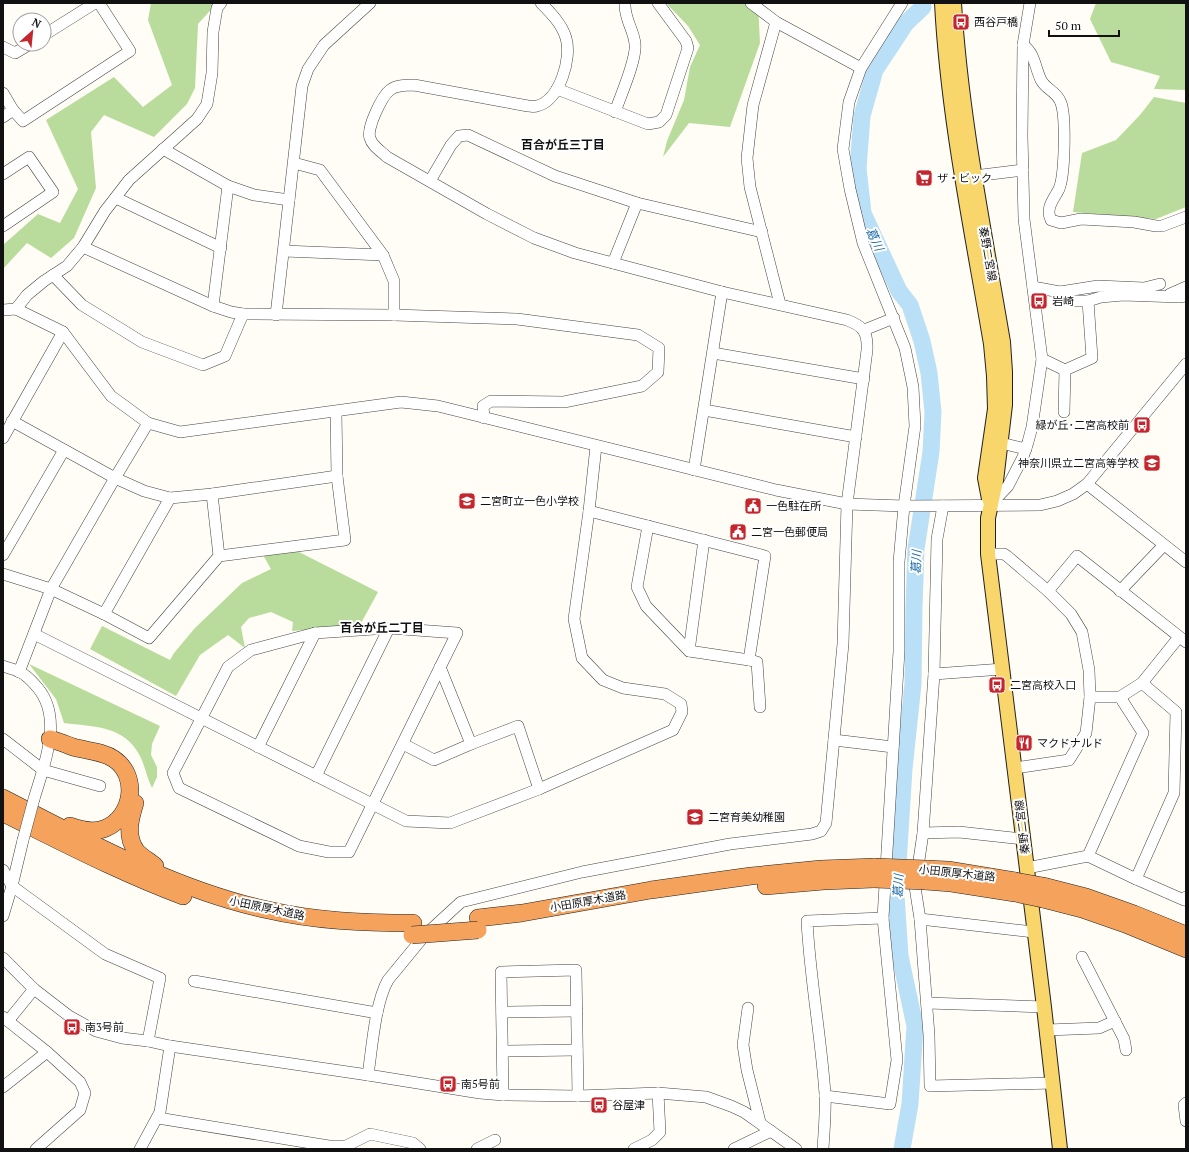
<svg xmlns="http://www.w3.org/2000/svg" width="1189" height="1152" font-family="'PT Serif','Noto Sans JP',serif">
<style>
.forest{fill:#b9dc9c}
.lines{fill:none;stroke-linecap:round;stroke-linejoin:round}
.river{stroke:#b9e0f7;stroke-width:17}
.minor-casing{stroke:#444;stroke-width:12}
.major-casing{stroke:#222;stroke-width:16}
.highway-casing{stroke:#222;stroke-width:18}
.minor{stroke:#fff;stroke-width:11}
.major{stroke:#f9d66b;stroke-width:14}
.highway{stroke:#f5a25d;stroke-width:17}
.minor-bridge-casing{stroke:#444;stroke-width:12;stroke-linecap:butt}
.highway-bridge-casing{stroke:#222;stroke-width:18;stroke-linecap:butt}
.minor-bridge{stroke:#fff;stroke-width:11}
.highway-bridge{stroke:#f5a25d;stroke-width:17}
.labels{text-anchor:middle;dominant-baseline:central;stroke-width:4;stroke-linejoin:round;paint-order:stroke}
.poi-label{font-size:11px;fill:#111;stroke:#fff;text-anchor:start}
.street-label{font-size:11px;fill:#111;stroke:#fff}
.neighbourhood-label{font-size:12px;font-weight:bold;fill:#111;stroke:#fff}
.water-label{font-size:12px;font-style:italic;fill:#1768a6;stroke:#fff}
</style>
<rect width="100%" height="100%" fill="#fffdf5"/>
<g class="forest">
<path d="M151,3H217L198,24L195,88L187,104L154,137L104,115L91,132L96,188L74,238L51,258L27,243L3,269V245L38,214L60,223L78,189L46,120L114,77L143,107L172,85L148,20Z"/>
<path d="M666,3H758L760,43L730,127L689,123L663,157L667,141L684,100L690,67L700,45L688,26Z"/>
<path d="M1096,3H1186V90L1154,89L1160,76L1111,62L1090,19Z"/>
<path d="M1154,97L1186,103V207L1156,219L1073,212L1082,153L1116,140L1140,115Z"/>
<path d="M297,551L378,592L360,625L292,631L293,622L271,612L249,618L241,627L245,648L228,635L200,655L176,696L90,649L102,626L170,660L174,653L195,628L242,583L271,569L263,555Z"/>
<path d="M29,664L160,726L152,744L151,755L157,767V777L152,788C147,778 145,766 140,756C124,725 94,727 64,723L56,699Z"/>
</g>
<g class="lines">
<path class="river" d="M902,1149L910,1104L915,1026L900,956L896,895L904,769L913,684L914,607L916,549L931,452L933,412L929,373L922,341L910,305L899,291L863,213L858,168L862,116L875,70L906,23L923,7"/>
<g class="minor-casing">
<g id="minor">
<path d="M751,3L776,22L861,68"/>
<path d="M776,22L753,105L747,158L750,187L780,304"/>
<path d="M44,35L95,3"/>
<path d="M1023,45C1035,53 1035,68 1041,80C1046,90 1057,91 1061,103C1066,117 1065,175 1059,189C1054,199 1045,208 1051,220L1061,223L1081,219L1134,222L1156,226H1162L1186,217"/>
<path d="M3,47L15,53L30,44"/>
<path d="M557,89L648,124L659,122L666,115L688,48L686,41L658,3"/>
<path d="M3,93L13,110"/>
<path d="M615,112C620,97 637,59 635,44C634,30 624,19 625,3"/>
<path d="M3,117L13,110L23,121L130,51L99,3"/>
<path d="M163,149L228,186L254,195L289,200"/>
<path d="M294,163L320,170L383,255L394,281V315"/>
<path d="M3,174L29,157L53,192L3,226"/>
<path d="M966,177L1023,170"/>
<path d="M430,181L451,145L459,136L468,135L555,176L637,203L762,232"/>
<path d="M116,198L221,248"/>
<path d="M83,247L213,306L231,312L243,314L394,315L517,319L638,335L659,348L658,372L642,386L564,402L491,401L483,406L484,418"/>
<path d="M284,251L383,255"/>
<path d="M613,263L637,203"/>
<path d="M53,275L82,305L142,342L203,365L225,356L243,314"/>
<path d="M1033,287L1060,292L1098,286L1144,288L1160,284"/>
<path d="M1060,292L1072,301H1088L1101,297L1123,295L1179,297L1186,296"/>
<path d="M1170,294L1186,287"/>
<path d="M213,306L228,186"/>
<path d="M16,309L27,295L44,281L67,266L83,247L105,211L129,180L197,119L207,104L212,73L213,32L217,8L221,3"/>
<path d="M3,310L16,309L63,332L111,396L148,423L180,432L401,402L438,406L776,490L847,504L904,506L1040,505L1057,501L1073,494L1087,484L1186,364"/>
<path d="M276,315L302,86L308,69L324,45L370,3"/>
<path d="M864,330L894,318"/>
<path d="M713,353L864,379"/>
<path d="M1042,359L1065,370"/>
<path d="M704,410L856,437"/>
<path d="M1064,412L1065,370L1092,358L1088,301"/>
<path d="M12,421L115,478L144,491L170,498L212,494L337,476"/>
<path d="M3,438L63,332"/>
<path d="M1001,443L1026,449"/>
<path d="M694,470L722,292"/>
<path d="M1087,484L1186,562"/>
<path d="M212,494L219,556"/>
<path d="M990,505L1008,486L1023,457L1028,442L1032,427L1042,359L1024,219L1022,136L1023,45L1030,3"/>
<path d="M589,511L765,556L749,660"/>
<path d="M648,526L637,587L646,606L689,651L749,660L757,662L760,707"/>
<path d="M988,554H1004L1007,556L1048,591L1071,614L1082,632L1089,670L1090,697L1086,733L1069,760L1015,768"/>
<path d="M3,555L64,450"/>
<path d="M3,574L51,589L104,614L149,638L219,556L345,540L337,476L336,412"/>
<path d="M1048,591L1077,556L1186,642"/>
<path d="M1120,591L1164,545"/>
<path d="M104,614L170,498"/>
<path d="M389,628L457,633L349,852H329L299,846L179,788L173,773L228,667L251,650L315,633Z"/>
<path d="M34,634L406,821L450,823L539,789L673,730L682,712L681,704L665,694L623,688L603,680L582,658L574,619L589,511L596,446"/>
<path d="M689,651L704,540"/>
<path d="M3,666C8,668 13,669 18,671C25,674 32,681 37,687C64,718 44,765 34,799"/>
<path d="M440,667L471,744L518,726L539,789"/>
<path d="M19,672L51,589L115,478L148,423"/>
<path d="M934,674L1003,669"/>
<path d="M1090,697H1120L1142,683L1179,637"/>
<path d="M1120,697L1143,733L1088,856L1136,879L1174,793L1176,712L1142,683"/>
<path d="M3,739L43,770L100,786"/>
<path d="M834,740L893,747"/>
<path d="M403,744L434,760L471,744"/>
<path d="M258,747L315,633"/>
<path d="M316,776L389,628"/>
<path d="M923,833L959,832L1023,839"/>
<path d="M1027,868L1088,856"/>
<path d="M3,870L12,886L105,954L160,978L148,1041"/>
<path d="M1136,879L1184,900L1186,897"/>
<path d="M3,916L12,886L23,840"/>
<path d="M920,919L915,887L923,833L934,674L937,539L943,506"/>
<path d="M1034,932L920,919L929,1035L930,1086L1053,1083"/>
<path d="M1082,957L1124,1039L1126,1050"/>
<path d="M3,958L34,989L69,1016L96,1031L122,1038L148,1041L170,1046L368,1075L480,1093L503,1095L578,1096L658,1093L706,1097L731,1106L744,1112L796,1149"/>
<path d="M194,981L377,1013"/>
<path d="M927,1003L1044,1007"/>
<path d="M748,1008L743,1045L747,1070L760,1122"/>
<path d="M502,1012L577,1011"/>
<path d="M3,1017L47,1052L3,1087"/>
<path d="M8,1021L34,989"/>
<path d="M1047,1030L1099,1028L1115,1021"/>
<path d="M503,1051L577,1050"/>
<path d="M368,1075C372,1048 375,1003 388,980L425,935L461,902L582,872L730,844L812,834L821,831L826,823L843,644L847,504L867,350C868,332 863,326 847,320L722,292L575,253L534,238L487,214L387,157C381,151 372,146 370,138C366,129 382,96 390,90C396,85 406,85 414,85L528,106C531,106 534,107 537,106C560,100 572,58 566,38C562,24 550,12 541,3"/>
<path d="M503,1095L501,972L576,970L578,1096"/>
<path d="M825,1096L890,1104L897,1060L883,918L899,651V562L904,506L915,426L913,387L905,348L863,243L850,189L843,149L849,102L861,68L902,3"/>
<path d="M1186,1103L1184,1105L1186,1121"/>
<path d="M158,1118L329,1146H346L370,1134L413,1143L420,1149"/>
<path d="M36,1149L80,1110L85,1093L80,1082L47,1052"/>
<path d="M140,1149L160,1112L170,1046"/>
<path d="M477,1149L495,1140"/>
<path d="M634,1149L652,1140L660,1132L658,1093"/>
<path d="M734,1149L771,1131"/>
<path d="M823,1149C824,1131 826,1112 825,1094C821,1036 810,979 807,921L883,918"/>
</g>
</g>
<g class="major-casing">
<g id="major">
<path d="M942,3C948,118 972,231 991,344L994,376L995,409L985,478L989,499"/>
<path d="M954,3C961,117 984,229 1003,342L1005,372V405L996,481L988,518V554L1044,1007L1060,1149"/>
</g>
</g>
<g class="highway-casing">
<g id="highway">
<path d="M50,739C58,741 65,744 73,747C87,751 102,751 114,759C139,776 133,816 106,828C95,833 81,830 70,826"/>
<path d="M3,798C87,841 175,890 268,910C316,921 364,923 413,923"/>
<path d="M135,803C130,819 125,837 137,852C142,857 149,861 155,866"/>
<path d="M3,813C62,842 121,873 183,896"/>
<path d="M927,869L948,870L1015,881"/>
<path d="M925,881L951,883L1015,893"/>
<path d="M766,886L824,881L874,879"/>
<path d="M1043,886L1086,897L1134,914L1186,935"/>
<path d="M1043,899L1082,909L1125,924L1186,949"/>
<path d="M478,918L522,913L651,890L751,876L821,869L875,867"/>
</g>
</g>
<use href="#minor" class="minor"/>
<use href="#major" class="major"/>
<use href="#highway" class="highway"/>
<g class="minor-bridge-casing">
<path id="minor-bridge" d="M23,840L34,799"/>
</g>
<g class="highway-bridge-casing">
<g id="highway-bridge">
<path d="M875,867L927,869"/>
<path d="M874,879L925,881"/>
<path d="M1015,881L1043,886"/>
<path d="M1015,893L1043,899"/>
<path d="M412,935L478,930"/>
</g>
</g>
<use href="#minor-bridge" class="minor-bridge"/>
<use href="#highway-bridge" class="highway-bridge"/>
</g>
<defs>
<g id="bus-square" transform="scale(0.9)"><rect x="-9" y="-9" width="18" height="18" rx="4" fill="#c4262e" stroke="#fff"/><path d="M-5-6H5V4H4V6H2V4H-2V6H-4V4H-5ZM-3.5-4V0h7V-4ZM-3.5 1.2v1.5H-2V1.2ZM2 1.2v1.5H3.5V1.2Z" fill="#fff"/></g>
<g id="supermarket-square" transform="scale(0.9)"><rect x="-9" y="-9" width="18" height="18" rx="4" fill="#c4262e" stroke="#fff"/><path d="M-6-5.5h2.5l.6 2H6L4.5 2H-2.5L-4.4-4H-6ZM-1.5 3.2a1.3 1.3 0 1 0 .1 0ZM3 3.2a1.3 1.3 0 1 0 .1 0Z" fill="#fff"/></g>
<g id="school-square" transform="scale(0.9)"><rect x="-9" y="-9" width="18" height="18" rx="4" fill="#c4262e" stroke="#fff"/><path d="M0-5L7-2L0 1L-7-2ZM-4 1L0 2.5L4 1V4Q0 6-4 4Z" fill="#fff"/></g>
<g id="civic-square" transform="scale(0.9)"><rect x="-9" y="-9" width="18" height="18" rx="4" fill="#c4262e" stroke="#fff"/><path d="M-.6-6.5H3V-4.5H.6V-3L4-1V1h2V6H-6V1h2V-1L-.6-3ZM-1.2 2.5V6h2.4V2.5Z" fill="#fff"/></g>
<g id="restaurant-square" transform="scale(0.9)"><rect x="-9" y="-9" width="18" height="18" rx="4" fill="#c4262e" stroke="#fff"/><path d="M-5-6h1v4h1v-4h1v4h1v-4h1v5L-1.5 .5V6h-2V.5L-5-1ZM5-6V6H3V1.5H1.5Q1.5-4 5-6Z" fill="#fff"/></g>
</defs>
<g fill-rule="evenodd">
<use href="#bus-square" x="961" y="22"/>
<use href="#supermarket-square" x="924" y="178"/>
<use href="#bus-square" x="1039" y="301"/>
<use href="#bus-square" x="1142" y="425"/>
<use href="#school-square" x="1152" y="463"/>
<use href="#school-square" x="467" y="501"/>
<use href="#civic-square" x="753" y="506"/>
<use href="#civic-square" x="738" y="532"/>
<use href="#bus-square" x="997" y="685"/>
<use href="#restaurant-square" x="1024" y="743"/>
<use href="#school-square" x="695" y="817"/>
<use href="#bus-square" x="72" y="1027"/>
<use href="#bus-square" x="448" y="1084"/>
<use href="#bus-square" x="599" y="1105"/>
</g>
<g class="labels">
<g class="poi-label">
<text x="974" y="22">西谷戸橋</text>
<text x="937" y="178">ザ・ビック</text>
<text x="1052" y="301">岩崎</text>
<text x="1129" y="425" text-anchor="end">緑が丘･二宮高校前</text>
<text x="1139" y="463" text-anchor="end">神奈川県立二宮高等学校</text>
<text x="480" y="501">二宮町立一色小学校</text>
<text x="766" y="506">一色駐在所</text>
<text x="751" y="532">二宮一色郵便局</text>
<text x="1010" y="685">二宮高校入口</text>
<text x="1037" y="743">マクドナルド</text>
<text x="708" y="817">二宮育美幼稚園</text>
<text x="85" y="1027">南3号前</text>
<text x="461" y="1084">南5号前</text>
<text x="612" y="1105">谷屋津</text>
</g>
<g class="street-label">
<text transform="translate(988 254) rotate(80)">秦野二宮線</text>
<text transform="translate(1022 827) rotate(-97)">秦野二宮線</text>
<text transform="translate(957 873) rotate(6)">小田原厚木道路</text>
<text transform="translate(588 901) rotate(-10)">小田原厚木道路</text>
<text transform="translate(267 908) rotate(12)">小田原厚木道路</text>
</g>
<g class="neighbourhood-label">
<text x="563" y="144">百合が丘三丁目</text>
<text x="382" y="627">百合が丘二丁目</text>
</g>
<g class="water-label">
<text transform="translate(875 239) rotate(65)">葛川</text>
<text transform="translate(916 562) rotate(-88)">葛川</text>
<text transform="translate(898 886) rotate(-88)">葛川</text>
</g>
</g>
<rect width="1189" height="1152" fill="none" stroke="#111111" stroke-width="8"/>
<g transform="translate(32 32) rotate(27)"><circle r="19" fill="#ffffff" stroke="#a0a0a0"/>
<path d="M0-3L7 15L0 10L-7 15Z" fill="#c4262e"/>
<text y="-6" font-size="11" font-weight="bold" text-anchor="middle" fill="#111111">N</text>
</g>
<path d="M1049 30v6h70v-6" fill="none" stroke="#111111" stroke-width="2"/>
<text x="1055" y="30" font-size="12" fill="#111111" stroke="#ffffff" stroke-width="3" paint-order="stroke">50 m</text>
</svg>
